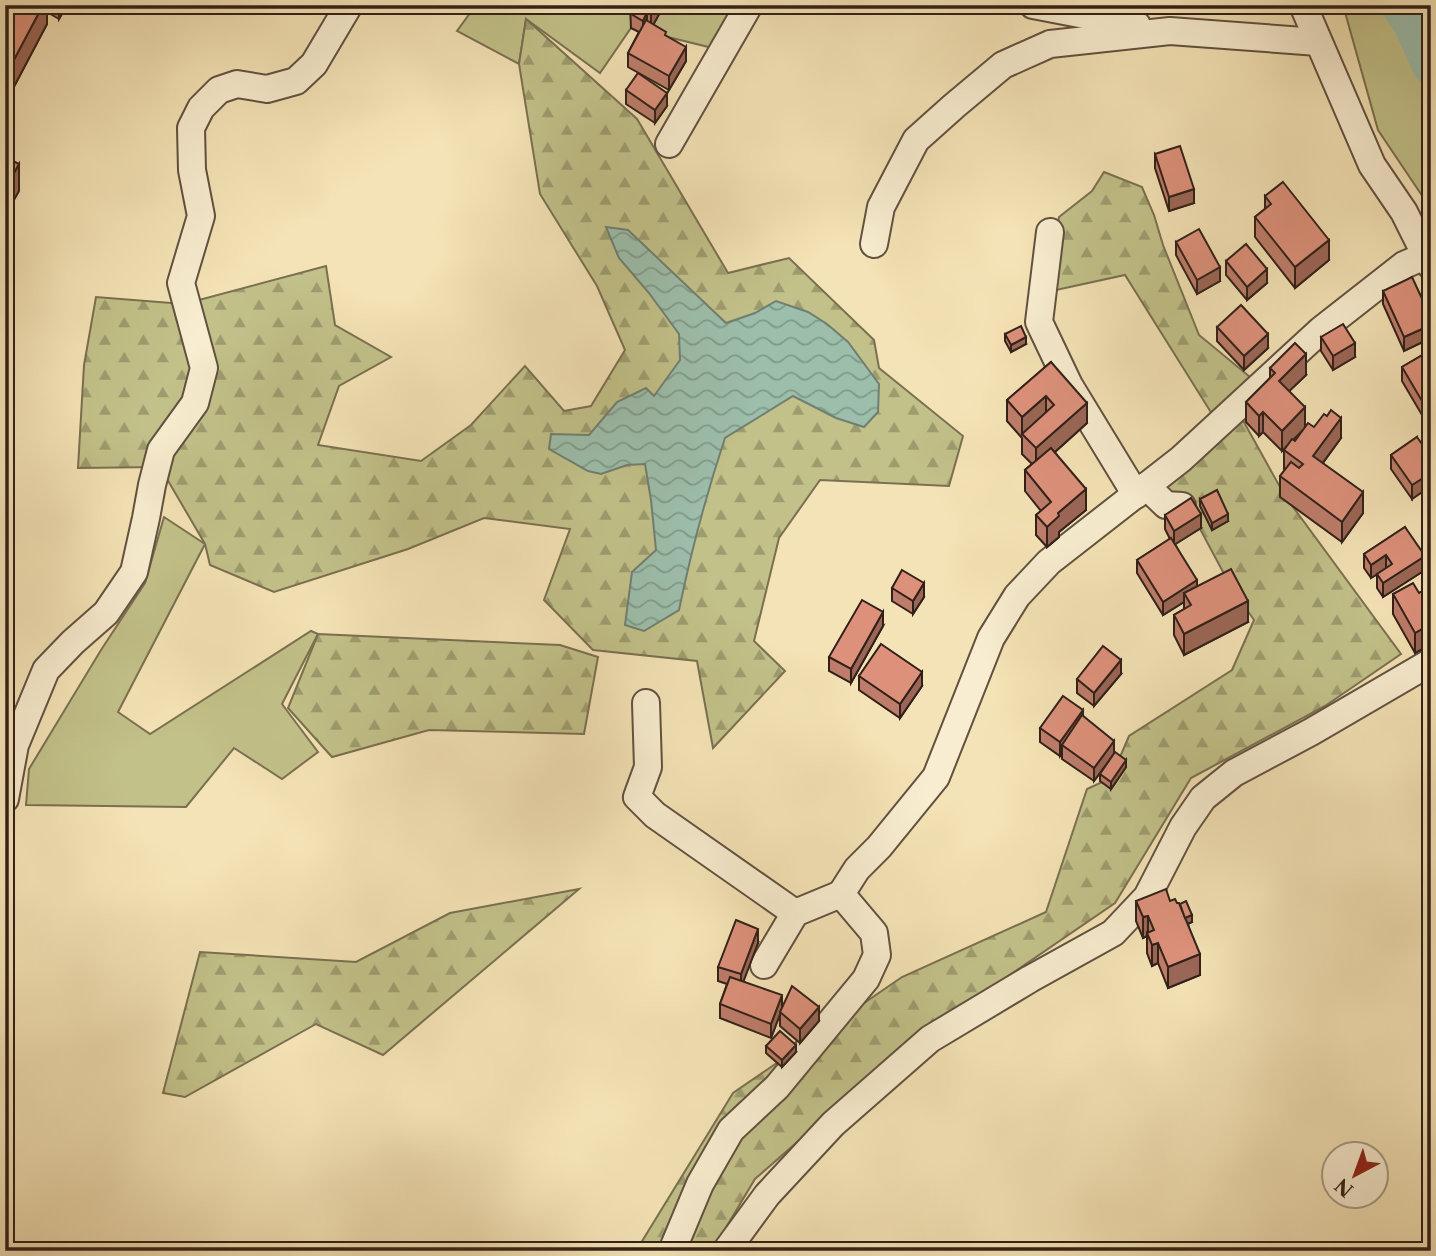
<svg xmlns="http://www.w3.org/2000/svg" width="1436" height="1256" font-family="'Libre Caslon Text',serif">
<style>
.green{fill:#c2c189;stroke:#7a7051;stroke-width:2}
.forest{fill:url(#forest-firs);stroke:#7a7051;stroke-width:2}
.water{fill:url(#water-waves);stroke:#717f71;stroke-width:2}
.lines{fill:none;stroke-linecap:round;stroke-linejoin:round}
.river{stroke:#9cbeab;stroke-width:38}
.minor-casing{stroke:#625140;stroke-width:30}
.minor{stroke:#f8edd0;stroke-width:26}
.wall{fill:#be7d6a;stroke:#312019;stroke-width:2}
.shaded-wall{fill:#9b6656;stroke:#312019;stroke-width:2}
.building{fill:#dd917b;stroke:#312019;stroke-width:2}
</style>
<defs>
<pattern id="forest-firs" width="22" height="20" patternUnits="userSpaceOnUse" patternTransform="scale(1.75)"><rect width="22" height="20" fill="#c2c189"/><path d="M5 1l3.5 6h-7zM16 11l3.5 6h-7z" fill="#9e9c6f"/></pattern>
<pattern id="water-waves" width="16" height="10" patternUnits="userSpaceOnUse" patternTransform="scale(1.75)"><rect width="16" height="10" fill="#9cbeab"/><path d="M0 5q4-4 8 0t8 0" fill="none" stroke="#809a8a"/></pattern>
</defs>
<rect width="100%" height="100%" fill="#f4e3b6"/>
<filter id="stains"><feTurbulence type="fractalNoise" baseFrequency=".00286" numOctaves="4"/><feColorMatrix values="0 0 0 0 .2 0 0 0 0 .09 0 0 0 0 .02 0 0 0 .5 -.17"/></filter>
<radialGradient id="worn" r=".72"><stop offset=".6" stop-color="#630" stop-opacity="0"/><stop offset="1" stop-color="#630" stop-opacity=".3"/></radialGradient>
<g class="green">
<path d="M476,5H758L729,52L631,28L600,73L526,19L519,64L457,31Z"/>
<path d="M1343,5H1431V209L1378,130Z"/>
<path d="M164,517L205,544L118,712L150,734L311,631L318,634L282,704L318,752L282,779L234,748L186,807L26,805L29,769L101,650L145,583Z"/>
</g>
<g class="forest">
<path d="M526,19L637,119L728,273L789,258L874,340L879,368L963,436L949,486L820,480L779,538L754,641L785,671L713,748L697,661L593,650L544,600L570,529L484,518L408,549L274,592L210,565L205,544L160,467L78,468L84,365L96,297L184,304L326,266L335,325L391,357L339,386L318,445L421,461L471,425L525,366L564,411L591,406L625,350L597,286L540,194L519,64Z"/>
<path d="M1104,172L1142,187L1154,215L1163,245L1199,335L1250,377L1212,414L1125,275L1047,292L1059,217L1092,191Z"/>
<path d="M1240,415L1285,496L1401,654L1325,706L1191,778L1115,903L909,1044L755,1179L712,1251H636L733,1093L902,977L1046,912L1087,789L1111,778L1129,736L1232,670L1254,620L1230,585L1191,512L1146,493Z"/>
<path d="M318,634L560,645L598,657L584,734L429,730L332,757L288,708Z"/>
<path d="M579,889L383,1055L316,1024L185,1097L163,1093L200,952L356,962L450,913Z"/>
</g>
<path class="water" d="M606,227L628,230L726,323L755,313L776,301L808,312L827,324L848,342L879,384L878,412L864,427L836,418L793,396L725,438C706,495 691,552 679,610L644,631L625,625L632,572L656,550L651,500L645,464L627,465L601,474L588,471L549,449L551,434L589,435L617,402L646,388L654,396L680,360L679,334L649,293L619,258Z"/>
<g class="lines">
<path class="river" d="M1399,5L1412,23L1431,66"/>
<g class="minor-casing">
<g id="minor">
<path d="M1033,5L1137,25"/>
<path d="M1303,5L1372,165L1404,212L1431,266"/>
<path d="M669,144L749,5"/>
<path d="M1050,232L1039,322L1069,385L1136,495"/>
<path d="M874,244L881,207L916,140L954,106L1003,65L1050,44L1170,31L1318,42"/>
<path d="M1146,486L1166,505L1182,506"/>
<path d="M646,703L648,767L637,797L655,815L795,913"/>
<path d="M5,799L15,745L46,670L73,642L106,613L134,572L146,518L152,485L161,450L195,403L204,368L181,283L201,216L192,170L191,128L201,108L219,90L237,84L267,89L296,81L314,64L349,5"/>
<path d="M764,965L795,913L841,894"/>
<path d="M672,1251L700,1184L731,1130L777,1087L866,979L877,955L874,933L841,894L857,869L879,847L936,777L991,638L1017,596L1049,562L1181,459L1321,330L1404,265L1427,255"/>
<path d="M726,1251L767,1195L833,1124L930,1039L1030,979L1113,933L1147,897L1183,827L1203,798L1234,773L1311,732L1431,662"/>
</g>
</g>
<use href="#minor" class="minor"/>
</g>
<g class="wall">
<path d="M5,5H67L59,19L47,12V24L8,98L5,97Z"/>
<path d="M630,5H664L653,25L666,36L686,61L669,90L628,67V53L639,32L631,28Z"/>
<path d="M626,90L667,106L655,123L626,104Z"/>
<path d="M1155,154L1194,203L1169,211L1155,168Z"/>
<path d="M1265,196L1329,260L1295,288L1255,237V217L1265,209Z"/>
<path d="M1176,242L1220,281L1197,294L1176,255Z"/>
<path d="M1226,261L1267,283L1247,300L1226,275Z"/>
<path d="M1383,291L1431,318V338L1404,351L1383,304Z"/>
<path d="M1217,327L1268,348L1244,370L1217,341Z"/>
<path d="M1005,334L1026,344L1011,352L1005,341Z"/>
<path d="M1321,337L1355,357L1333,370L1321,351Z"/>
<path d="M1431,350V410L1422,415L1402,381V367Z"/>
<path d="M1051,362L1087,423L1055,452L1086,510L1059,532V537L1047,547L1036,535V515L1041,511L1025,491V470L1032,464L1022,454V438L1007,421V400Z"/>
<path d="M1270,368L1306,375L1289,391L1305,427H1314L1341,438L1323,463L1363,513L1342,542L1280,497V476L1284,471V450L1286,448L1282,451L1263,432L1259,436L1246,422V402L1270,378Z"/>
<path d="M1417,437L1412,499L1391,469V455Z"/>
<path d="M1200,499L1228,521L1212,530L1200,506Z"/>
<path d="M1165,515L1201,528L1175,544L1197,586L1248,622L1184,655L1174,635V615L1184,609V602L1163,615L1137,573V560L1170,539L1165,529Z"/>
<path d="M1405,527L1425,570L1383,597L1377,588V574L1371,578L1364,568V554Z"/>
<path d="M1431,576V644L1415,653L1393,614V594L1419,593L1428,588V578Z"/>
<path d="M892,588L924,597L913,614L892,601Z"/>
<path d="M883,626L851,683L829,671V657Z"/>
<path d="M1121,674L1094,706L1077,693V679Z"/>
<path d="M859,676L922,686L900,718L859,690Z"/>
<path d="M1083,716L1126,767L1111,789L1100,781V774L1109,761L1094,781L1062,759V753L1060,756L1040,742V728Z"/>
<path d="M1136,901H1170L1177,903L1192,922L1188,924L1200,975L1168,988L1158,963L1152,966L1147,953V936L1143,938L1136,921Z"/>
<path d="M758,943L743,981L782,1008L819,1021L800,1043L780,1026V1014L771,1038L720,1018V1004L727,984L718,981V967Z"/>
<path d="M766,1046L796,1052L782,1067L766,1053Z"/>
</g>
<g class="shaded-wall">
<path d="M43,5H47V24L8,98V71Z"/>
<path d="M59,5H67L59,19Z"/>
<path d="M656,5H664L651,29V15Z"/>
<path d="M647,12V26L643,34V21Z"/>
<path d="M686,47V61L669,90V76Z"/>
<path d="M667,93V106L655,123V110Z"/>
<path d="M19,164V191L5,216V189Z"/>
<path d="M1194,189V203L1169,211V197Z"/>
<path d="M1329,240V260L1295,288V267Z"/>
<path d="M1220,267V281L1197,294V280Z"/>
<path d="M1267,269V283L1247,300V287Z"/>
<path d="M1431,325V338L1404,351V337Z"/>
<path d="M1268,334V348L1244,370V356Z"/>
<path d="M1026,337V344L1011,352V345Z"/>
<path d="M1355,343V357L1333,370V356Z"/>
<path d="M1306,354V375L1279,401V381Z"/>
<path d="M1046,396V417L1022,434V417Z"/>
<path d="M1431,396V410L1422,415V401Z"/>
<path d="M1087,403V423L1036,469V448Z"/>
<path d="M1305,407V428L1282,451V431Z"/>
<path d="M1263,412V432L1259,436V416Z"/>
<path d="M1341,418V438L1313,476V456Z"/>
<path d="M1431,473V486L1412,499V485Z"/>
<path d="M1086,489V510L1059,532V537L1047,547V527L1058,513Z"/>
<path d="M1363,492V513L1342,542V522Z"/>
<path d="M1201,514V528L1174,545V531Z"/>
<path d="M1228,514V521L1212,530V523Z"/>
<path d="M1386,555V569L1371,578V565Z"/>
<path d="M1425,556V570L1383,597V583Z"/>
<path d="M1197,580V594L1184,593V602L1163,615V602Z"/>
<path d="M924,583V597L913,614V601Z"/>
<path d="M1248,601V622L1184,655V634Z"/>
<path d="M883,612V626L851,683V669Z"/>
<path d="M1431,624V644L1415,653V633Z"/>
<path d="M1121,660V674L1094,706V693Z"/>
<path d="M922,672V686L900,718V704Z"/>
<path d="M1083,710V723L1062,745V753L1060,756V742Z"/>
<path d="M1114,741V754L1094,781V768Z"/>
<path d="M1126,760V767L1111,789V782Z"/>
<path d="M1192,915V922L1184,925V918Z"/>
<path d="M1148,916V934L1147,933V936L1143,938V917Z"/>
<path d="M758,929V943L741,988V974Z"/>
<path d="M1158,943V963L1152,966V945Z"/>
<path d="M1200,954V975L1168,988V967Z"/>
<path d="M782,995V1009L771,1038V1024Z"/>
<path d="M819,1007V1021L800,1043V1029Z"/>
<path d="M796,1045V1052L782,1067V1060Z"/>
</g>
<g class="building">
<path d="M5,5H43L8,71L5,70Z"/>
<path d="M632,5H656L651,15L647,12L643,21L631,14L635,7Z"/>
<path d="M646,20L666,32L665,35L686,47L669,76L628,53Z"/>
<path d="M638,73L667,93L655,110L626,90Z"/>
<path d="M1180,146L1194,189L1169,197L1155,154Z"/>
<path d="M5,157L19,164L5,189Z"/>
<path d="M1283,182L1329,240L1295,267L1255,217L1271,204L1265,196Z"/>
<path d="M1199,229L1220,267L1197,280L1176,242Z"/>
<path d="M1246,244L1267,269L1247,287L1226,261Z"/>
<path d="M1412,277L1431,318V325L1404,337L1383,291Z"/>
<path d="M1241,305L1268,334L1244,356L1217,327Z"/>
<path d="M1343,324L1355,343L1333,356L1321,337Z"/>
<path d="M1021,326L1026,337L1011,345L1005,334Z"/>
<path d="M1295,343L1306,354L1279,381L1305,407L1282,431L1263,412L1259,416L1246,402L1275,373L1270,368Z"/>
<path d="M1431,350V396L1422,401L1402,367Z"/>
<path d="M1051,362L1087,403L1036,448L1022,434L1054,405L1046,396L1022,417L1007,400Z"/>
<path d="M1331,410L1341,418L1313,456L1363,492L1342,522L1280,476L1291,462L1299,468L1303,464L1284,450L1292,439L1295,441L1308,423L1314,427L1324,414L1327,416Z"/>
<path d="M1417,437L1431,457V473L1412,485L1391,455Z"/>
<path d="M1051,448L1086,489L1058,513L1059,516L1047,527L1036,515L1051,502L1025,470Z"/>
<path d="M1217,490L1228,514L1212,523L1200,499Z"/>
<path d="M1191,498L1201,514L1174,531L1165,515Z"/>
<path d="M1405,527L1425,556L1383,583L1377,574L1392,564L1386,555L1371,565L1364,554Z"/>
<path d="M1171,538L1197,580L1163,602L1137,560Z"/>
<path d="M1231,569L1248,601L1184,634L1174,615L1191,605L1184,593Z"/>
<path d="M902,570L924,583L913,601L892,588Z"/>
<path d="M1413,583L1419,593L1431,586V624L1415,633L1393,594Z"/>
<path d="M862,600L883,612L851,669L829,657Z"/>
<path d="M881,644L922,672L900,704L859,676Z"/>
<path d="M1103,646L1121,660L1094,693L1077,679Z"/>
<path d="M1063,696L1083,710L1060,742L1040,728Z"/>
<path d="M1082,715L1114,741L1094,768L1062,745Z"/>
<path d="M1115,752L1126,760L1111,782L1100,774Z"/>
<path d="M1166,889L1170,901L1175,899L1177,903H1179L1200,954L1168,967L1158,943L1152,945L1147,933L1154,930L1148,916L1143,917L1136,901Z"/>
<path d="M1186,901L1192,915L1185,918L1180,904Z"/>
<path d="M736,920L758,929L741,974L718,967Z"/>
<path d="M730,977L782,995L771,1024L720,1004Z"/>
<path d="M792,986L819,1007L800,1029L780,1012Z"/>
<path d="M780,1031L796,1045L782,1060L766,1046Z"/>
</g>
<rect width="1436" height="1256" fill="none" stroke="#f4e3b6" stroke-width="28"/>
<rect x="7" y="7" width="1422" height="1242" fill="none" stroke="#312019" stroke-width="3.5"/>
<rect x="14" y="14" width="1408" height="1228" fill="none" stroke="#312019" stroke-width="2"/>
<g transform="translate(1355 1175) rotate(221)"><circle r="33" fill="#f8edd0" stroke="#a89b87" stroke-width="2"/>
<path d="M0-5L12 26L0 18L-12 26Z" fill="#8f2418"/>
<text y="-10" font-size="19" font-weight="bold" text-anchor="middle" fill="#312019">N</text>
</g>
<rect width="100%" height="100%" filter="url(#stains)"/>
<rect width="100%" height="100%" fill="url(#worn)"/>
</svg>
